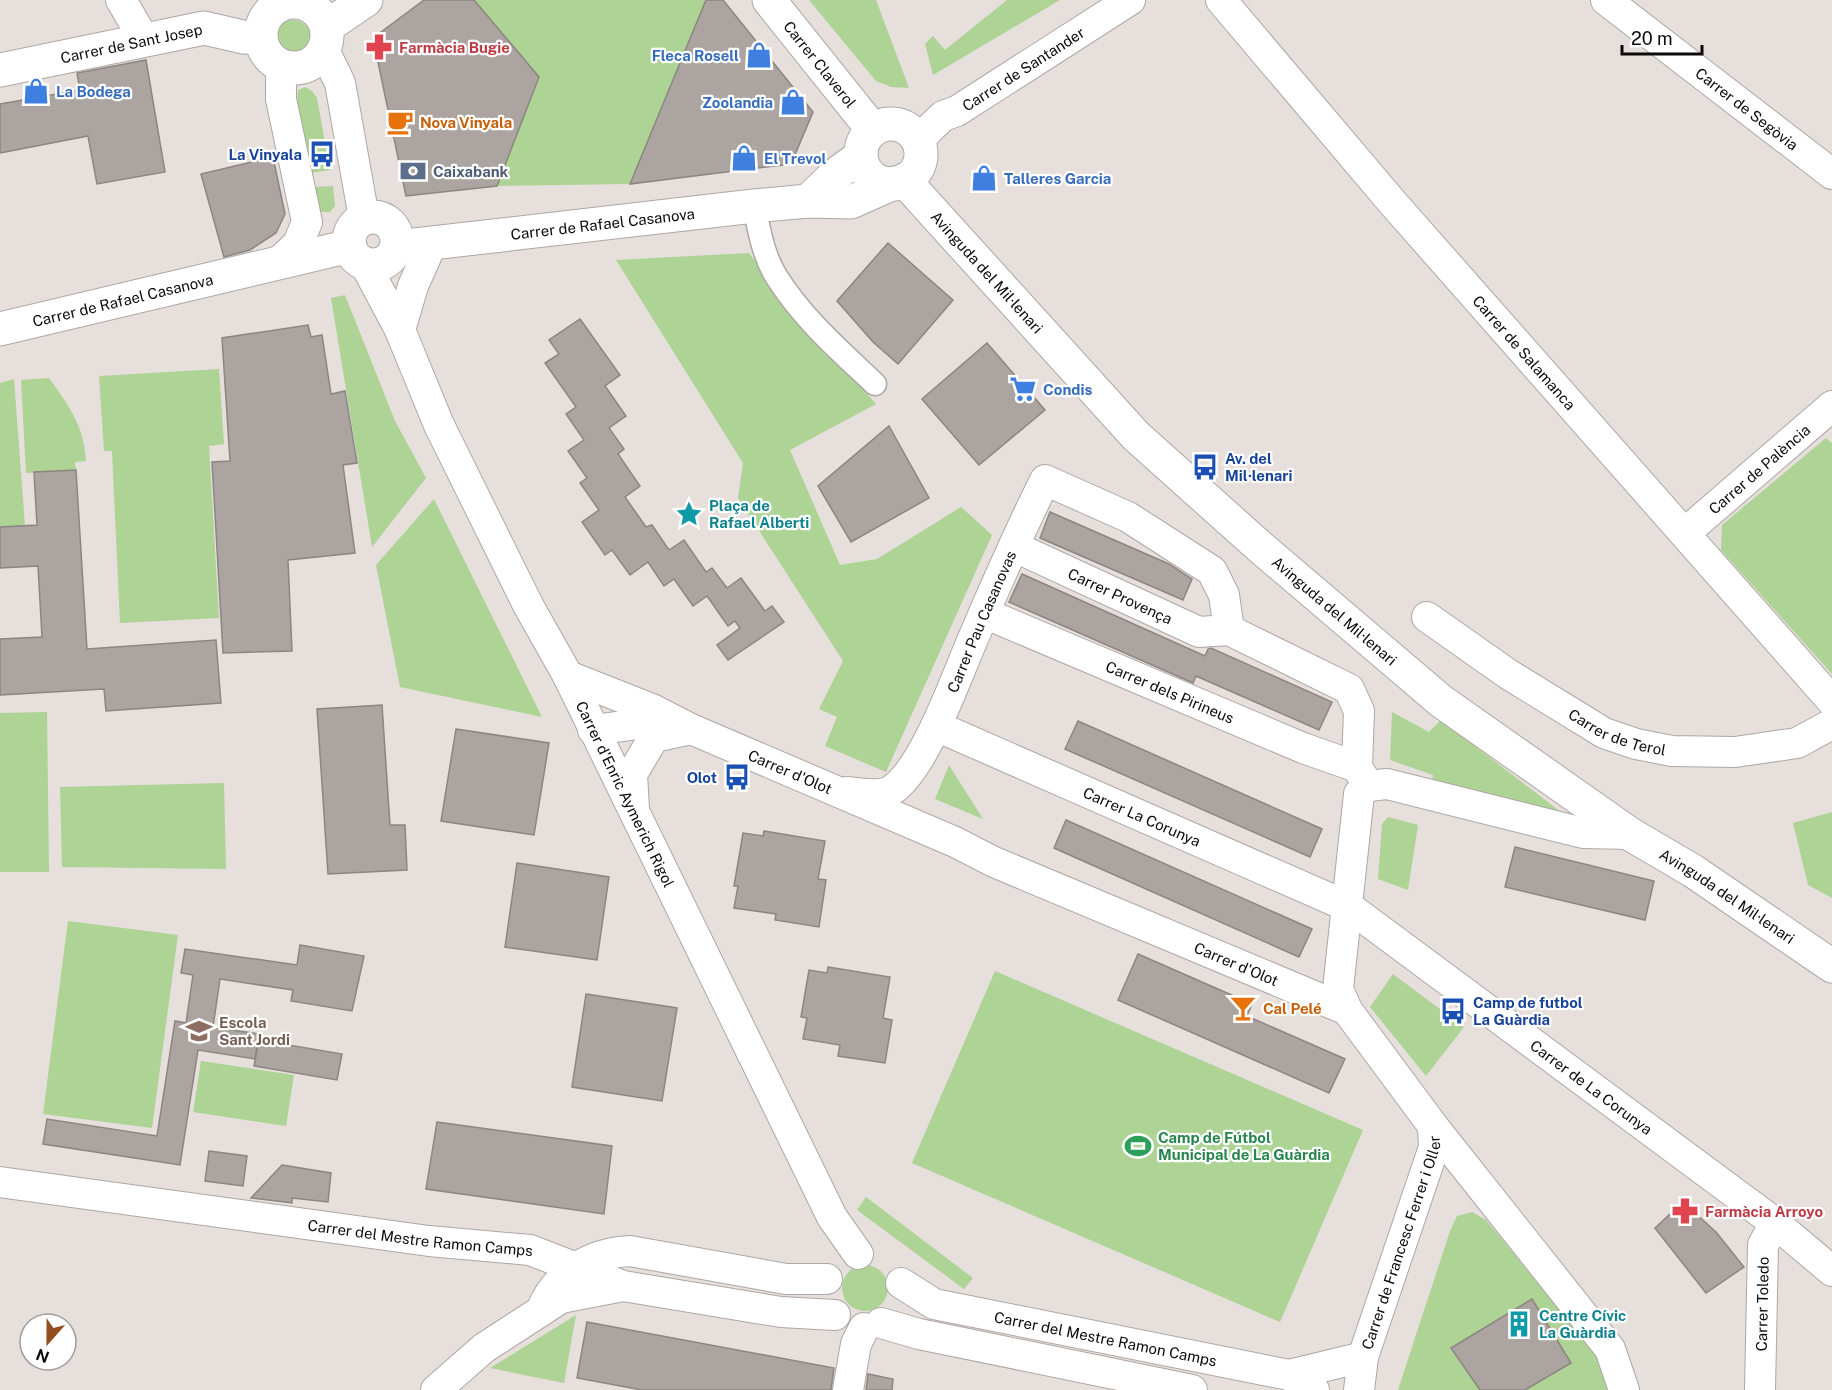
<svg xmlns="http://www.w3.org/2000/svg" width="1832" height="1390" font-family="'Public Sans',sans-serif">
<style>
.green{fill:#add395}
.building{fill:#aba4a0;stroke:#8c8581;stroke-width:1.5}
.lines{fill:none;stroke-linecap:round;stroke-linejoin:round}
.pedestrian-casing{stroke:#aea7a3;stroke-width:25}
.minor-casing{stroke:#aea7a3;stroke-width:32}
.tertiary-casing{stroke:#aea7a3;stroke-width:35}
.pedestrian{stroke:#fff;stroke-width:22}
.minor{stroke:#fff;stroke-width:30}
.tertiary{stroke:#fff;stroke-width:33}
.labels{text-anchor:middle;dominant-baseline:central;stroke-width:4.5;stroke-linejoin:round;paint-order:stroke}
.street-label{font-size:15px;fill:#0d0b0a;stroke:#fff}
.health-label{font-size:15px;font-weight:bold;fill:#be3a42;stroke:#fff;text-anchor:start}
.shop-label{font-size:15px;font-weight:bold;fill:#366cbe;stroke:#fff;text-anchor:start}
.food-label{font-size:15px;font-weight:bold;fill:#c56008;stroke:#fff;text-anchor:start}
.transit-label{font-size:15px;font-weight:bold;fill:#164399;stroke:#fff;text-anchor:end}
.service-label{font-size:15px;font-weight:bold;fill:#4e5e75;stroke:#fff;text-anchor:start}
.culture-label{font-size:15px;font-weight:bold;fill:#0d838f;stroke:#fff;text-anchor:start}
.education-label{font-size:15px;font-weight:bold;fill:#785e54;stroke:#fff;text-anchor:start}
.leisure-label{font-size:15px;font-weight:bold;fill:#27864d;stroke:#fff;text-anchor:start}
</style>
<rect width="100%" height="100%" fill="#e6dfdb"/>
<g class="green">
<path d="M474,0H706L630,184L497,186L539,77Z"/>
<path d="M809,0H876L909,88L891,87L876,81Z"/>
<path d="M1007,0H1060L933,75L925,44L933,36L945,50Z"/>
<circle cx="293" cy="38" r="18"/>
<path d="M305,87L312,91L317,98L330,170L309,173L297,104L298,90Z"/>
<path d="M333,186L335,206L330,212H322L316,206L312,187Z"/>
<path d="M749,253L797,315L876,404L790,450L840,565L877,559L961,507L992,535L886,772L825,746L837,717L819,709L843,661L738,498L743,463L616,260Z"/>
<path d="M345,295L395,421L426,478L372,547L331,298Z"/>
<path d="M219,369L224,444L209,446L219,618L120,623L112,451H104L99,376Z"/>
<path d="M49,378C69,406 84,426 86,461L75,462L76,470L26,473L21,380Z"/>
<path d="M14,379L25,526L0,527V383Z"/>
<path d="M1826,438L1832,443V674L1721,550L1722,525Z"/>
<path d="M434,499L542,717L400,687L376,565Z"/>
<path d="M47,712L49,872H0V713Z"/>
<path d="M1392,712L1429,732L1441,720L1562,813L1432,782L1433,775L1390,760Z"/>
<path d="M949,765L983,819L935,799Z"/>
<path d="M224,783L226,869L62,867L60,787Z"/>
<path d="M1832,812V898L1808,885L1793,823Z"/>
<path d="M1388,817L1418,825L1408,890L1378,879L1382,824Z"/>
<path d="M68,921L178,935L152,1128L43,1114Z"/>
<path d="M995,971L1363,1130L1280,1322L912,1163Z"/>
<path d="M1393,974L1464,1027L1426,1076L1370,1007Z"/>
<path d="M201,1061L294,1075L286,1126L193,1112Z"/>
<path d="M866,1197L973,1278L964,1289L857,1210Z"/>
<path d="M1472,1212L1486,1220L1599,1358L1611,1390H1398L1450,1231L1457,1216Z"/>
<circle cx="865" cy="1288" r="23"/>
<path d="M576,1315L564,1383L490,1368Z"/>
</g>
<g class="building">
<path d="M424,0H474L539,77L497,186L406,196L373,38Z"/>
<path d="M706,0H723L813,112L791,164L630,184Z"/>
<path d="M146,60L165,172L97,184L88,136L0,153V104L80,90L77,73Z"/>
<path d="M273,157L285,214L276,233L250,250L224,257L201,174Z"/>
<path d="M888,243L953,300L898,364L873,342L837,301Z"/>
<path d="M580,319L620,375L605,386L626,416L609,428L624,449L618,454L640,486L625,497L646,527L652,525L669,550L684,540L706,572L712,568L727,588L741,578L765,611L772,606L784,622L728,660L717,645L740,628L735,621L728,626L707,596L693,606L674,579L664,586L648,562L630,575L612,550L605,555L582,522L599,510L580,483L587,478L568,451L584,440L566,414L576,407L545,363L559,354L549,340Z"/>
<path d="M308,325L311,337L322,335L331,394L345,391L357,463L343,465L355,553L288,560L292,651L223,653L212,462L230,461L222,338Z"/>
<path d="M987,343L1045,410L979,465L922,399Z"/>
<path d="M889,426L929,498L851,542L818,486Z"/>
<path d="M76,470L87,649L216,640L221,703L106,711L104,689L0,695V639L42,637L38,566L0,568V527L37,525L34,472Z"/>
<path d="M1050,512L1169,564L1192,579L1183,600L1040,538Z"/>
<path d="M1022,574L1205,656L1208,649L1211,648L1332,702L1319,730L1196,676L1193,683L1009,602Z"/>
<path d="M382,705L390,825H405L407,870L328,874L317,709Z"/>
<path d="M1078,721L1322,829L1310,857L1065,749Z"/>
<path d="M456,729L549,743L534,835L441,821Z"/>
<path d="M1066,820L1312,929L1299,957L1054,848Z"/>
<path d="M764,831L825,841L818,879L826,880L819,927L775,920L776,914L734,908L738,886H734L743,833L763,836Z"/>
<path d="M1515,847L1654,881L1645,920L1505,887Z"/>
<path d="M517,863L609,877L597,960L505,947Z"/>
<path d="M300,945L364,956L352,1011L291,1001L293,990L220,979L213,1027L259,1034L255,1059L198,1050L180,1165L43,1144L47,1119L157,1136L175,1021L186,1023L193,975L181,973L185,949L297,965Z"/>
<path d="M1138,954L1252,1004L1247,1016L1345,1059L1329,1093L1118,1000Z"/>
<path d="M828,967L890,977L883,1018L892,1020L885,1063L838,1056L840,1045L803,1039L807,1018L801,1017L809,970L827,973Z"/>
<path d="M586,994L677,1008L662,1101L572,1087Z"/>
<path d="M259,1040L342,1054L337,1080L254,1066Z"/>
<path d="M437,1122L612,1146L604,1214L426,1189Z"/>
<path d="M209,1151L247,1156L243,1186L205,1181Z"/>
<path d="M282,1165L331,1173L328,1202L292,1198V1203L251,1198Z"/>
<path d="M1683,1202L1716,1232L1744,1267L1706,1293L1655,1228Z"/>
<path d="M1532,1299L1571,1363L1525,1390H1480L1451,1348Z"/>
<path d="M587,1322L834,1368L831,1390H642L577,1378Z"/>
<path d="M868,1374L893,1379L892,1390H866Z"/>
</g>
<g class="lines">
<g class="pedestrian-casing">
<path id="pedestrian" d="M754,206C759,229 763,255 776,276C803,319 839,350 875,384"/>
</g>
<g class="minor-casing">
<g id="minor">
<path d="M121,0L145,41"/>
<path id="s1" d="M1221,0L1392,202L1832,701"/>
<path id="s2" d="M1606,0L1832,174"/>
<path d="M294,2V0"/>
<path d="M324,50L340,83L364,218"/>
<path id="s3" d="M918,140L943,116L957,111L1130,0"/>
<path d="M280,261L298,244L307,222L281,99V65"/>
<path id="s4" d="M365,264L400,330L439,425L528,605L568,676L832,1217L858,1254"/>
<path d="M400,330L413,286L432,243"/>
<path id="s5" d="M1685,533L1832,406"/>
<path id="s6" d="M1015,547L1199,632L1229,630"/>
<path id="s7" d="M984,613L1303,748L1357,767"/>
<path id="s8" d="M1427,617L1508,674L1604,733L1636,744L1672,751L1735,752L1797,743L1832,724"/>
<path d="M1229,630L1349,689L1359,711L1357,767L1366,782"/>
<path id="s9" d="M568,676L654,710L691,729L955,842L994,862L1347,1010L1433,1126L1610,1349L1624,1390"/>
<path id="s10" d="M936,726L1349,907L1775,1223L1832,1271"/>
<path d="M593,730L646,723L676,727"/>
<path d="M1368,786L1387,784L1583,833L1630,834"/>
<path id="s11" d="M847,792C861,793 880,798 892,790C926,767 958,672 975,634C997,582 1020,531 1045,480L1128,517L1212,571L1224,595L1229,630"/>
<path d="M634,809L632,774L654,737L691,729"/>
<path d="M1347,1010L1338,989L1359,794L1368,786"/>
<path id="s12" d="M0,1182L429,1241L530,1250L623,1286L781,1312L835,1315"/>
<path id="s13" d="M901,1283L934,1304L1289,1375L1314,1390"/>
<path d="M541,1311C556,1273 591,1253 630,1251L786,1279H827"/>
<path d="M881,1323L919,1334L1192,1390"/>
<path d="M1289,1375L1363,1357"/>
<path d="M436,1390L484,1348L561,1298L623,1286"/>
<path d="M848,1390L856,1344L864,1328"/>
<path id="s14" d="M1359,1390L1363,1357L1434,1147L1433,1126"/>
<path id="s15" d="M1760,1390L1763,1245L1775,1223"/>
</g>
</g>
<g class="tertiary-casing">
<g id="tertiary">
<path id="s16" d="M769,0L873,130"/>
<circle cx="294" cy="35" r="33"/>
<path d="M326,27L366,0"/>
<path id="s17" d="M0,70L204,28L243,37L261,38"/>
<circle cx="891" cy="154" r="30"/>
<path id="s18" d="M904,180L1136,436L1259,546L1441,701L1630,834L1693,871L1832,966"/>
<path d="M808,201L835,175L861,156"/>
<circle cx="373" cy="241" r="24"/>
<path id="s19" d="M397,247L754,206L808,201L851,202L894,183"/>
<path id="s20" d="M0,329L350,246"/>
</g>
</g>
<use href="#pedestrian" class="pedestrian"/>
<use href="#minor" class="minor"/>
<use href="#tertiary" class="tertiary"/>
</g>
<defs>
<g id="pharmacy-bare" transform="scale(2.07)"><path d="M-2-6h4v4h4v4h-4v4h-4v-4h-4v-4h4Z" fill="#e0444e" stroke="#fff" stroke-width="2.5" paint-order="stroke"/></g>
<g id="shop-bare" transform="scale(2.07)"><path d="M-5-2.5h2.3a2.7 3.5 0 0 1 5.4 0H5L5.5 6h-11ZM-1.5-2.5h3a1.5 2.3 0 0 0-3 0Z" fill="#3f7fe0" stroke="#fff" stroke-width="2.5" paint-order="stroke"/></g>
<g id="cafe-bare" transform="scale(2.07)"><path d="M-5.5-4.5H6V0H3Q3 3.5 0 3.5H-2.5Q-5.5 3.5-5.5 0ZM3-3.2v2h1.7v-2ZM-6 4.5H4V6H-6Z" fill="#e8710a" stroke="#fff" stroke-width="2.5" paint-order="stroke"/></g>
<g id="bus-bare" transform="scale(2.07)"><path d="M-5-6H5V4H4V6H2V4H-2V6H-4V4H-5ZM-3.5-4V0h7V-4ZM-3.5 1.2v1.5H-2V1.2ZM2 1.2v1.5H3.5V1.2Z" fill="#1a4fb4" stroke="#fff" stroke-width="2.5" paint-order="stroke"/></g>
<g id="bank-bare" transform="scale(2.07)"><path d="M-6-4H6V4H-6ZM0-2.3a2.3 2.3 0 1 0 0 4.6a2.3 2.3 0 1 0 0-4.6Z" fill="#5c6f8a" stroke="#fff" stroke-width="2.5" paint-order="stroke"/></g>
<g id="supermarket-bare" transform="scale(2.07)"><path d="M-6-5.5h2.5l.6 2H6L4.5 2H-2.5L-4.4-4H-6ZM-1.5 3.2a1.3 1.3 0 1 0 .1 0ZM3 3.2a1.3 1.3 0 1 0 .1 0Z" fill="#3f7fe0" stroke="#fff" stroke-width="2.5" paint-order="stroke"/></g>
<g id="sight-bare" transform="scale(2.07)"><path d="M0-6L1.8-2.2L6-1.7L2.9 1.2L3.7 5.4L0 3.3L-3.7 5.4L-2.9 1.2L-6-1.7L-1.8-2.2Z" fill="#0f9aa8" stroke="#fff" stroke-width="2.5" paint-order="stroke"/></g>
<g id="bar-bare" transform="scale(2.07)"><path d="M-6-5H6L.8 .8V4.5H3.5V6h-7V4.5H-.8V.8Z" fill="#e8710a" stroke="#fff" stroke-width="2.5" paint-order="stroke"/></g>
<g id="school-bare" transform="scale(2.07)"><path d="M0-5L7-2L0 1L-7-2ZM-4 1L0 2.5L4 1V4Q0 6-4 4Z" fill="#8d6e63" stroke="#fff" stroke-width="2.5" paint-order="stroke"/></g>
<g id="stadium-bare" transform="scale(2.07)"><path d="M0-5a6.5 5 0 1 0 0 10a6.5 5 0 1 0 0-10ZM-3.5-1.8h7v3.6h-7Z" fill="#2e9e5b" stroke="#fff" stroke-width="2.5" paint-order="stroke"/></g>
<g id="building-bare" transform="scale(2.07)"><path d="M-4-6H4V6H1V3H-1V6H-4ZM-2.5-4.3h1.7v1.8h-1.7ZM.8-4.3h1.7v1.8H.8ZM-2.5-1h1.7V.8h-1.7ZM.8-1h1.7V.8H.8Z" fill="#0f9aa8" stroke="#fff" stroke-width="2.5" paint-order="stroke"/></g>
</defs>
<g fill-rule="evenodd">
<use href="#pharmacy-bare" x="379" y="47"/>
<use href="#shop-bare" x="759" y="55"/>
<use href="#shop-bare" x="36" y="91"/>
<use href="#shop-bare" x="793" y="102"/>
<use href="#cafe-bare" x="400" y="122"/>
<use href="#bus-bare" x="322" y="154"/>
<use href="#shop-bare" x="744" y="158"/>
<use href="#bank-bare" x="413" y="171"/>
<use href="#shop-bare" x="984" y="178"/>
<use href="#supermarket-bare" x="1023" y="389"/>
<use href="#bus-bare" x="1205" y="467"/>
<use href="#sight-bare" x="689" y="514"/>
<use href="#bus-bare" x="737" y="777"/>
<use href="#bar-bare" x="1243" y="1008"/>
<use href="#bus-bare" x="1453" y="1011"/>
<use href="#school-bare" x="199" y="1031"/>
<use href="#stadium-bare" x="1138" y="1146"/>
<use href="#pharmacy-bare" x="1685" y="1211"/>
<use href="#building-bare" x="1519" y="1324"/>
</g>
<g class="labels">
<g class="street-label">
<text stroke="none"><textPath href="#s17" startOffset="134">Carrer de Sant Josep</textPath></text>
<text stroke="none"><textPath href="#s16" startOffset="82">Carrer Claverol</textPath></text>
<text stroke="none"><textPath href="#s3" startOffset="128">Carrer de Santander</textPath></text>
<text stroke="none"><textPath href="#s2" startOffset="178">Carrer de Segòvia</textPath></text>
<text stroke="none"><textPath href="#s19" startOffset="207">Carrer de Rafael Casanova</textPath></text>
<text stroke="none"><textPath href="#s18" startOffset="124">Avinguda del Mil·lenari</textPath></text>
<text stroke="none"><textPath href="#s20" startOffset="126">Carrer de Rafael Casanova</textPath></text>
<text stroke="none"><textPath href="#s1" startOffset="465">Carrer de Salamanca</textPath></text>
<text stroke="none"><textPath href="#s5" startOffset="98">Carrer de Palència</textPath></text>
<text stroke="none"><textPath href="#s6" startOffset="116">Carrer Provença</textPath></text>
<text stroke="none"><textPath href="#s18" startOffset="610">Avinguda del Mil·lenari</textPath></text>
<text stroke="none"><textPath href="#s11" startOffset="238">Carrer Pau Casanovas</textPath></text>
<text stroke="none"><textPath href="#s7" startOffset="202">Carrer dels Pirineus</textPath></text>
<text stroke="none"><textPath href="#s8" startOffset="224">Carrer de Terol</textPath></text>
<text stroke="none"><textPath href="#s9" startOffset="242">Carrer d'Olot</textPath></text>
<text stroke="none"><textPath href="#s4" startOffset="591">Carrer d'Enric Aymerich Rigol</textPath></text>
<text stroke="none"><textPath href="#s10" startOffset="225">Carrer La Corunya</textPath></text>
<text stroke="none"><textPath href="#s18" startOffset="1096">Avinguda del Mil·lenari</textPath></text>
<text stroke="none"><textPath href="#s9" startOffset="728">Carrer d'Olot</textPath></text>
<text stroke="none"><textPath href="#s10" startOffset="753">Carrer de La Corunya</textPath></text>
<text stroke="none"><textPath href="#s12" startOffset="424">Carrer del Mestre Ramon Camps</textPath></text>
<text stroke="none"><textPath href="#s14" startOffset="154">Carrer de Francesc Ferrer i Oller</textPath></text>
<text stroke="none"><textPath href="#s15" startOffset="86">Carrer Toledo</textPath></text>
<text stroke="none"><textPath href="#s13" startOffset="214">Carrer del Mestre Ramon Camps</textPath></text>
</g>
<g class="health-label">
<text x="399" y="47">Farmàcia Bugie</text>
<text x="1705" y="1211">Farmàcia Arroyo</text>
</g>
<g class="shop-label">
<text x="739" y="55" text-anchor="end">Fleca Rosell</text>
<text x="56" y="91">La Bodega</text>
<text x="773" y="102" text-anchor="end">Zoolandia</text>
<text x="764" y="158">El Trevol</text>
<text x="1004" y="178">Talleres Garcia</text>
<text x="1043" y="389">Condis</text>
</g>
<g class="food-label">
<text x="420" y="122">Nova Vinyala</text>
<text x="1263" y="1008">Cal Pelé</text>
</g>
<g class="transit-label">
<text x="302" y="154">La Vinyala</text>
<text x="1225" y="458" text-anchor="start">Av. del<tspan x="1225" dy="17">Mil·lenari</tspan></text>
<text x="717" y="777">Olot</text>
<text x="1473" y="1002" text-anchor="start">Camp de futbol<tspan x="1473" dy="17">La Guàrdia</tspan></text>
</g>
<g class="service-label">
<text x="433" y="171">Caixabank</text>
</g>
<g class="culture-label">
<text x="709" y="505">Plaça de<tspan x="709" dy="17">Rafael Alberti</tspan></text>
<text x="1539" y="1315">Centre Cívic<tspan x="1539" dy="17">La Guàrdia</tspan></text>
</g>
<g class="education-label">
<text x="219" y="1022">Escola<tspan x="219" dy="17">Sant Jordi</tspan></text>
</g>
<g class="leisure-label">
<text x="1158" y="1137">Camp de Fútbol<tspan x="1158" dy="17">Municipal de La Guàrdia</tspan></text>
</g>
</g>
<g transform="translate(48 1342) rotate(201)"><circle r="28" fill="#ffffff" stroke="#9e9d9d" stroke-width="1.5"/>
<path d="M0-4.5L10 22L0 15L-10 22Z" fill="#914e1f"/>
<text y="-9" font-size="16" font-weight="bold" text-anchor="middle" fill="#0d0b0a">N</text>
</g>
<path d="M1622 45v9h80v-9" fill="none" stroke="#0d0b0a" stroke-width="3"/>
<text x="1631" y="45" font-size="18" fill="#0d0b0a" stroke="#ffffff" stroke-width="4.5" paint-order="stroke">20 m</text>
</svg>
